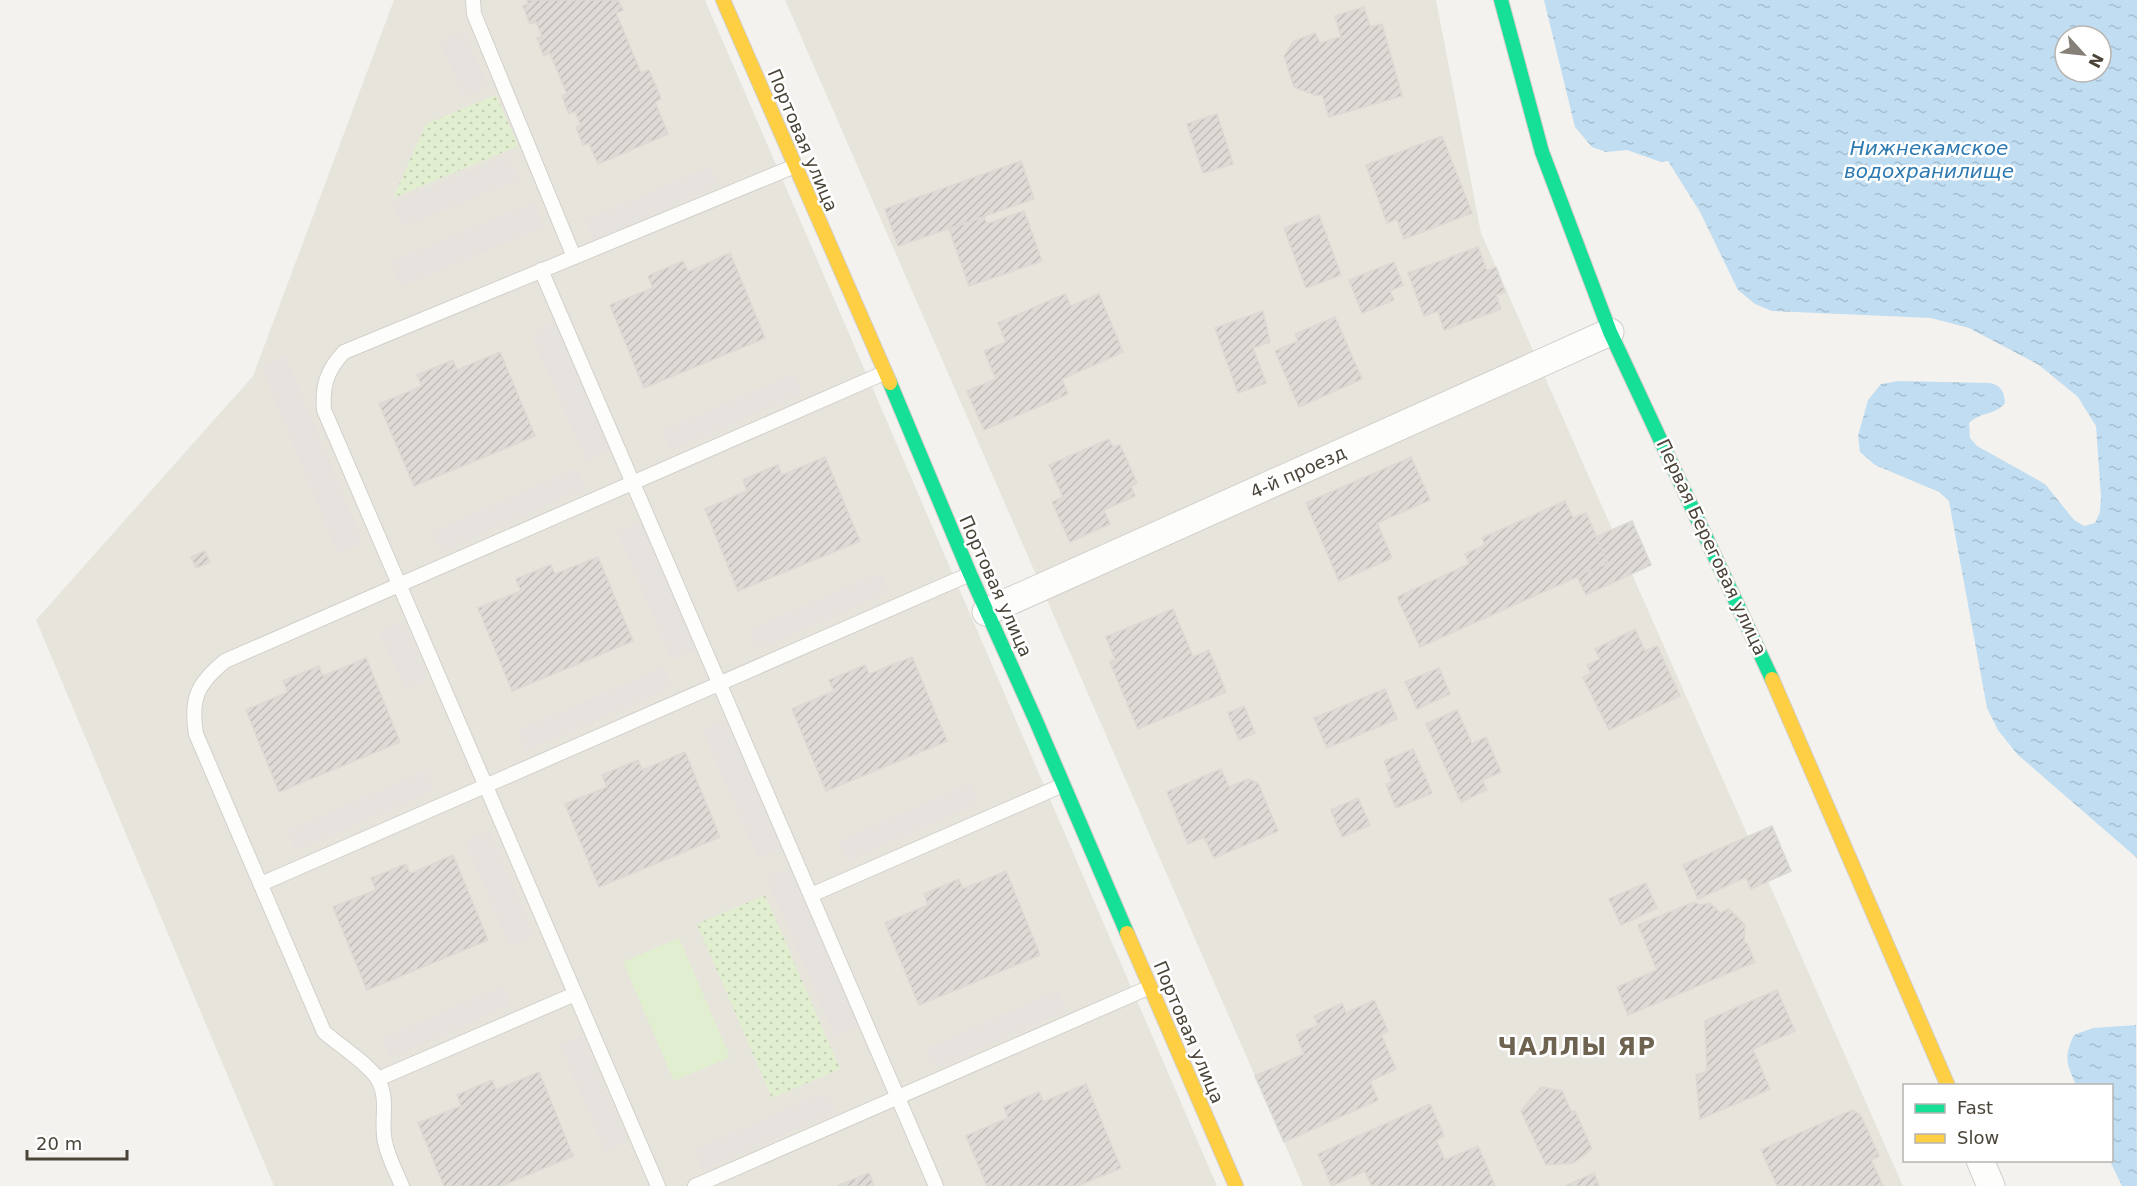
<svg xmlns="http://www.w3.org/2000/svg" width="2137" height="1186" font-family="'DejaVu Sans',sans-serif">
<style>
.residential{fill:#e7e4dc}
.green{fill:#e1eecf}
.park{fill:url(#park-dots)}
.parking{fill:#e6e3df}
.water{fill:url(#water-ripples);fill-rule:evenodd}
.building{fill:url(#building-hatch);stroke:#dcd9d4;stroke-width:1.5}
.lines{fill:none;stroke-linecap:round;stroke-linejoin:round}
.lane-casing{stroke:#d2d0cb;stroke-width:16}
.street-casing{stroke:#d2d0cb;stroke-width:29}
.fast-casing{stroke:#d3cfc5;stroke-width:16}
.slow-casing{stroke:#d3cfc5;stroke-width:16}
.lane{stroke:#fdfdfc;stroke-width:14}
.street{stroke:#fdfdfc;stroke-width:27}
.fast{stroke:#16e098;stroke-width:14}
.slow{stroke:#ffcf43;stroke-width:14}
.labels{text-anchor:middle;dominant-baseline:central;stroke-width:5;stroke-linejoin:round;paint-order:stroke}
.street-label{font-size:18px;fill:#4b4439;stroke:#fff}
.water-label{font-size:20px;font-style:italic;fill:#2e7ab2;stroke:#fff}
.district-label{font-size:24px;font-weight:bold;letter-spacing:1.5px;fill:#6e6250;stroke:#fff}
</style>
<defs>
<pattern id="park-dots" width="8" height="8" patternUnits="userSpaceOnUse" patternTransform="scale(1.5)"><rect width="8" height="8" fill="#e1eecf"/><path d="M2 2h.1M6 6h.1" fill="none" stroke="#c3cdb2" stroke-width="1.8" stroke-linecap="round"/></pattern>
<pattern id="water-ripples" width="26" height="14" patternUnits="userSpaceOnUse" patternTransform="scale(1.5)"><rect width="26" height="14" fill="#c0ddf1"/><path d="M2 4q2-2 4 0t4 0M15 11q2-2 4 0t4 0" fill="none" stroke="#a6bfcf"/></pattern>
<pattern id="building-hatch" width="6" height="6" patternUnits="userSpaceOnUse" patternTransform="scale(1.5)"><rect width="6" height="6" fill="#dedbd6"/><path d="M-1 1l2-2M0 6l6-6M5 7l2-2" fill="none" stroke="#c0bdb8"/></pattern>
</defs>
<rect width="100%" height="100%" fill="#f4f2ee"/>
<g class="residential">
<path d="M394,0H705L1217,1186H274L36,620L253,376Z"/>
<path d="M785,0H1436L1481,233L1903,1186H1303Z"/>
</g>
<path class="green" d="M679,938L730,1057L674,1081L623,962Z"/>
<g class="park">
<path d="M496,95L518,146L393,198L426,124Z"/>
<path d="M765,895L840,1069L772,1098L697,924Z"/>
</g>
<g class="parking">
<path d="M464,31L488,86L464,97L440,42Z"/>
<path d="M508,155L518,180L402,227L392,203Z"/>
<path d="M710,166L719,186L594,240L586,220Z"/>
<path d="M534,202L544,227L400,287L390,262Z"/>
<path d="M555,322L611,451L586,461L531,333Z"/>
<path d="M286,356L363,543L338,554L261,366Z"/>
<path d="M795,373L803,393L670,451L661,431Z"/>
<path d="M577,468L586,488L440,552L431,532Z"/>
<path d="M641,521L696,649L672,660L617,531Z"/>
<path d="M881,572L889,592L757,650L748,630Z"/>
<path d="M404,620L428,679L405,689L379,631Z"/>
<path d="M663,667L672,687L526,751L517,731Z"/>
<path d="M727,720L782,849L758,859L702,730Z"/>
<path d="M427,770L435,790L296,851L287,831Z"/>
<path d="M971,783L980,803L847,861L838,841Z"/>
<path d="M489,830L535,936L510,947L465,841Z"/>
<path d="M790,866L859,1026L835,1037L766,876Z"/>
<path d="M502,986L511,1005L390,1058L381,1039Z"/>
<path d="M1058,990L1067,1011L934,1069L925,1049Z"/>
<path d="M582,1036L628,1142L605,1151L560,1045Z"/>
<path d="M827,1091L836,1112L703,1170L694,1150Z"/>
</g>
<g class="water">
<path d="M1544,0H2137V858L2017,754L1998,730L1987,708L1949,501L1939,492L1875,465L1860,452L1858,436L1868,400L1881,384L1899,381L1990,383C2002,386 2004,392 2005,403C1994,416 1982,411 1969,423L1970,438L1977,446L2045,484L2074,520L2084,526L2095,523L2100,512L2101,497L2096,426L2078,397L2039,365L1969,328L1931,318L1772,311L1755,304L1738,290L1700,212L1668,161L1661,162L1627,150L1606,152L1592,147L1575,127ZM2065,36H2101V72H2065Z"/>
<path d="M2136,1025L2137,1186H2122L2110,1161L2112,1086L2076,1085C2067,1064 2063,1058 2074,1035L2093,1028Z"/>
</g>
<g class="building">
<path d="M527,0H618L623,10L616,13L641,73L649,70L661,99L655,102L668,134L598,164L589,143L583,145L576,127L581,125L575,111L569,114L562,96L567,94L550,53L544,56L537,38L542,36L536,22L530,24L523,6L528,4Z"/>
<path d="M1364,7L1370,27L1382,24L1402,96L1329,117L1322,94L1317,96L1294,87L1284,56L1294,41L1315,33L1320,43L1341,37L1335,16Z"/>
<path d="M1217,114L1233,164L1203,173L1187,124Z"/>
<path d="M1442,136L1472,213L1404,239L1397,219L1387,223L1366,165Z"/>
<path d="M1021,161L1034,199L898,246L885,209Z"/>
<path d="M1024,211L1042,261L969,286L949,229L984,217L987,224Z"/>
<path d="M1319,215L1341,275L1306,288L1284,228Z"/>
<path d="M1478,247L1487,271L1496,267L1505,292L1496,295L1501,309L1444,330L1438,311L1424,316L1408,273Z"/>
<path d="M730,253L765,338L644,388L610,305L653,288L648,276L683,261L688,272Z"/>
<path d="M1394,262L1403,285L1390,291L1394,300L1362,313L1349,280Z"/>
<path d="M1065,294L1071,306L1099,294L1123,352L1062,379L1068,394L984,430L967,391L996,379L984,351L1006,342L998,323Z"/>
<path d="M1263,311L1270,342L1253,348L1266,383L1238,393L1215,328Z"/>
<path d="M1335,317L1362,379L1299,407L1275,351L1298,341L1295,334Z"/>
<path d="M500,352L535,436L414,486L379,404L422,386L417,375L453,360L457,370Z"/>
<path d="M1109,439L1113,447L1120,445L1137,483L1131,486L1135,496L1104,510L1110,524L1070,542L1052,502L1063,497L1049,465Z"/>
<path d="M825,457L860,541L738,591L705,509L747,491L743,480L770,468L778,465L782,475Z"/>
<path d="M1411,457L1430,500L1377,523L1392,558L1339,581L1306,503Z"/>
<path d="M1565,501L1573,518L1586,513L1608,563L1420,647L1397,597L1469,564L1465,554L1485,545L1482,538Z"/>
<path d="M1632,521L1651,565L1586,595L1577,576L1608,563L1596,537Z"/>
<path d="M205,551L210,562L196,568L191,557Z"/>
<path d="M598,557L633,641L512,691L478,608L521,591L516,579L543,568L551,565L555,574Z"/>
<path d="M1173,609L1193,657L1209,650L1226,692L1138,729L1110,662L1115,659L1106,637Z"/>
<path d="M1635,629L1645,651L1657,646L1680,696L1609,730L1583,677L1591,673L1587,665L1600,659L1595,649Z"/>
<path d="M912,657L947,741L826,791L792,709L834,691L829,680L865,665L869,674Z"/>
<path d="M366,658L400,742L279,792L246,710L288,692L283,681L319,666L323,676Z"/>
<path d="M1439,668L1450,694L1417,709L1405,682Z"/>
<path d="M1385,689L1397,719L1327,748L1314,718Z"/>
<path d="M1244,706L1255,733L1239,740L1228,713Z"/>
<path d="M1457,710L1472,744L1486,737L1501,772L1482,780L1487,790L1461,802L1426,724Z"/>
<path d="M1413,749L1432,793L1396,808L1386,784L1392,782L1384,761Z"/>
<path d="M685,752L720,837L599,887L565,804L607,787L602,775L638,760L642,770Z"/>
<path d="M1221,769L1229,787L1248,779L1258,783L1278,831L1214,858L1204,837L1188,844L1167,792Z"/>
<path d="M1358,798L1370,825L1342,837L1331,810Z"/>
<path d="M1772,826L1791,871L1751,889L1746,877L1698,899L1683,865Z"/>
<path d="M453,855L488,940L367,990L333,907L376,890L371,878L406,864L410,874Z"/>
<path d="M1006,871L1040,955L919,1005L885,923L928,905L924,894L959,879L963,889Z"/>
<path d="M1646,883L1657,908L1621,925L1609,899Z"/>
<path d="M1694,902L1700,905L1710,903L1720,913L1729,909L1745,925L1744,944L1747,943L1755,962L1628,1015L1617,987L1657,970L1638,925Z"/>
<path d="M1777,990L1795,1031L1753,1049L1770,1089L1700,1119L1696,1075L1707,1071L1705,1021Z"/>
<path d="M1374,1000L1388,1031L1381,1034L1396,1069L1370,1081L1378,1100L1284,1142L1255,1076L1304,1054L1296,1035L1318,1025L1314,1016L1342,1003L1346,1013Z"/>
<path d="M539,1072L573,1156L501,1186H444L418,1123L461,1106L457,1095L492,1080L496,1090Z"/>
<path d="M1086,1084L1121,1168L1077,1186H987L966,1136L1008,1118L1004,1107L1039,1092L1043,1102Z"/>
<path d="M1541,1087L1562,1091L1571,1111H1575L1592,1149L1573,1163L1546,1165L1521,1111Z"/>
<path d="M1430,1104L1444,1136L1436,1140L1445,1160L1478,1146L1495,1186H1372L1365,1171L1332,1186L1318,1154Z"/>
<path d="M1852,1110L1859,1114L1862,1118L1879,1156L1871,1160L1883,1186H1777L1761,1150Z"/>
<path d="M869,1173L874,1186H837Z"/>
<path d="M1594,1173L1599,1186H1565Z"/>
</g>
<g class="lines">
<g class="lane-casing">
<g id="lane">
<path d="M473,0L474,14L574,257"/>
<path d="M541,270L936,1186"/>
<path d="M261,884L970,574"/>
<path d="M811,895L1063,785"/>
<path d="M378,1079L575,994"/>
<path d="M402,1186C396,1172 388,1157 385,1142C380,1120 390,1099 377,1078C367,1063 339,1045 324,1032L196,734C190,698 198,683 225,661L884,373"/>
<path d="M658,1186L324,410C322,386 327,370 344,352L795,166"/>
<path d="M695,1186L1150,987"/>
</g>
</g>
<g class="street-casing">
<g id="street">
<path d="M986,612L1610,332"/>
<path d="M1980,1160L1991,1186"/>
</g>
</g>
<g class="fast-casing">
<g id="fast">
<path d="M1501,0L1542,152L1610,332L1772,679"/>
<path d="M890,383L970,574L1036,721L1127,933"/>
</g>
</g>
<g class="slow-casing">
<g id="slow">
<path d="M723,0L890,383"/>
<path d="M1772,679L1948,1086"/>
<path d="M1127,933L1236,1186"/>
</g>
</g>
<use href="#lane" class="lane"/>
<use href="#street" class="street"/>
<use href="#fast" class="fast"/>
<use href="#slow" class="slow"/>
</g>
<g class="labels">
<g class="street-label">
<text transform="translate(803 140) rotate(67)">Портовая улица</text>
<text transform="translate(1298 472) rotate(-24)">4-й проезд</text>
<text transform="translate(1712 547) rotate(65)">Первая Береговая улица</text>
<text transform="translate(996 586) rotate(66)">Портовая улица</text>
<text transform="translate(1189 1032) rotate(67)">Портовая улица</text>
</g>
<g class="water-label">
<text x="1929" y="148">Нижнекамское<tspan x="1929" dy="23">водохранилище</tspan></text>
</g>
<g class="district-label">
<text x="1577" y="1047">ЧАЛЛЫ ЯР</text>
</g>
</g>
<rect x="1903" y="1084" width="210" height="78" fill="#ffffff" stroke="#b7b4b0" stroke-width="1.5"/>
<rect x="1915" y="1104" width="30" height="9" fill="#16e098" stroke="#b7b4b0" stroke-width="1.5"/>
<text x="1957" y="1114" font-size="18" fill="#4b4439">Fast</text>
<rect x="1915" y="1134" width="30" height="9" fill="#ffcf43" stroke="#b7b4b0" stroke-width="1.5"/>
<text x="1957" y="1144" font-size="18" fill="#4b4439">Slow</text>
<g transform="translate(2083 54) rotate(117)"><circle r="28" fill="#ffffff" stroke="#b7b4b0" stroke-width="1.5"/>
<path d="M0-4.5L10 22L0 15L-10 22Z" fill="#868178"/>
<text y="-9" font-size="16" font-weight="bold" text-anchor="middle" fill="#4b4439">N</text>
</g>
<path d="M27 1150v9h100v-9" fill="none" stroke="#4b4439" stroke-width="3"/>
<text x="36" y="1150" font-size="18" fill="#4b4439" stroke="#ffffff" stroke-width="4.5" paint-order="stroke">20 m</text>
</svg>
